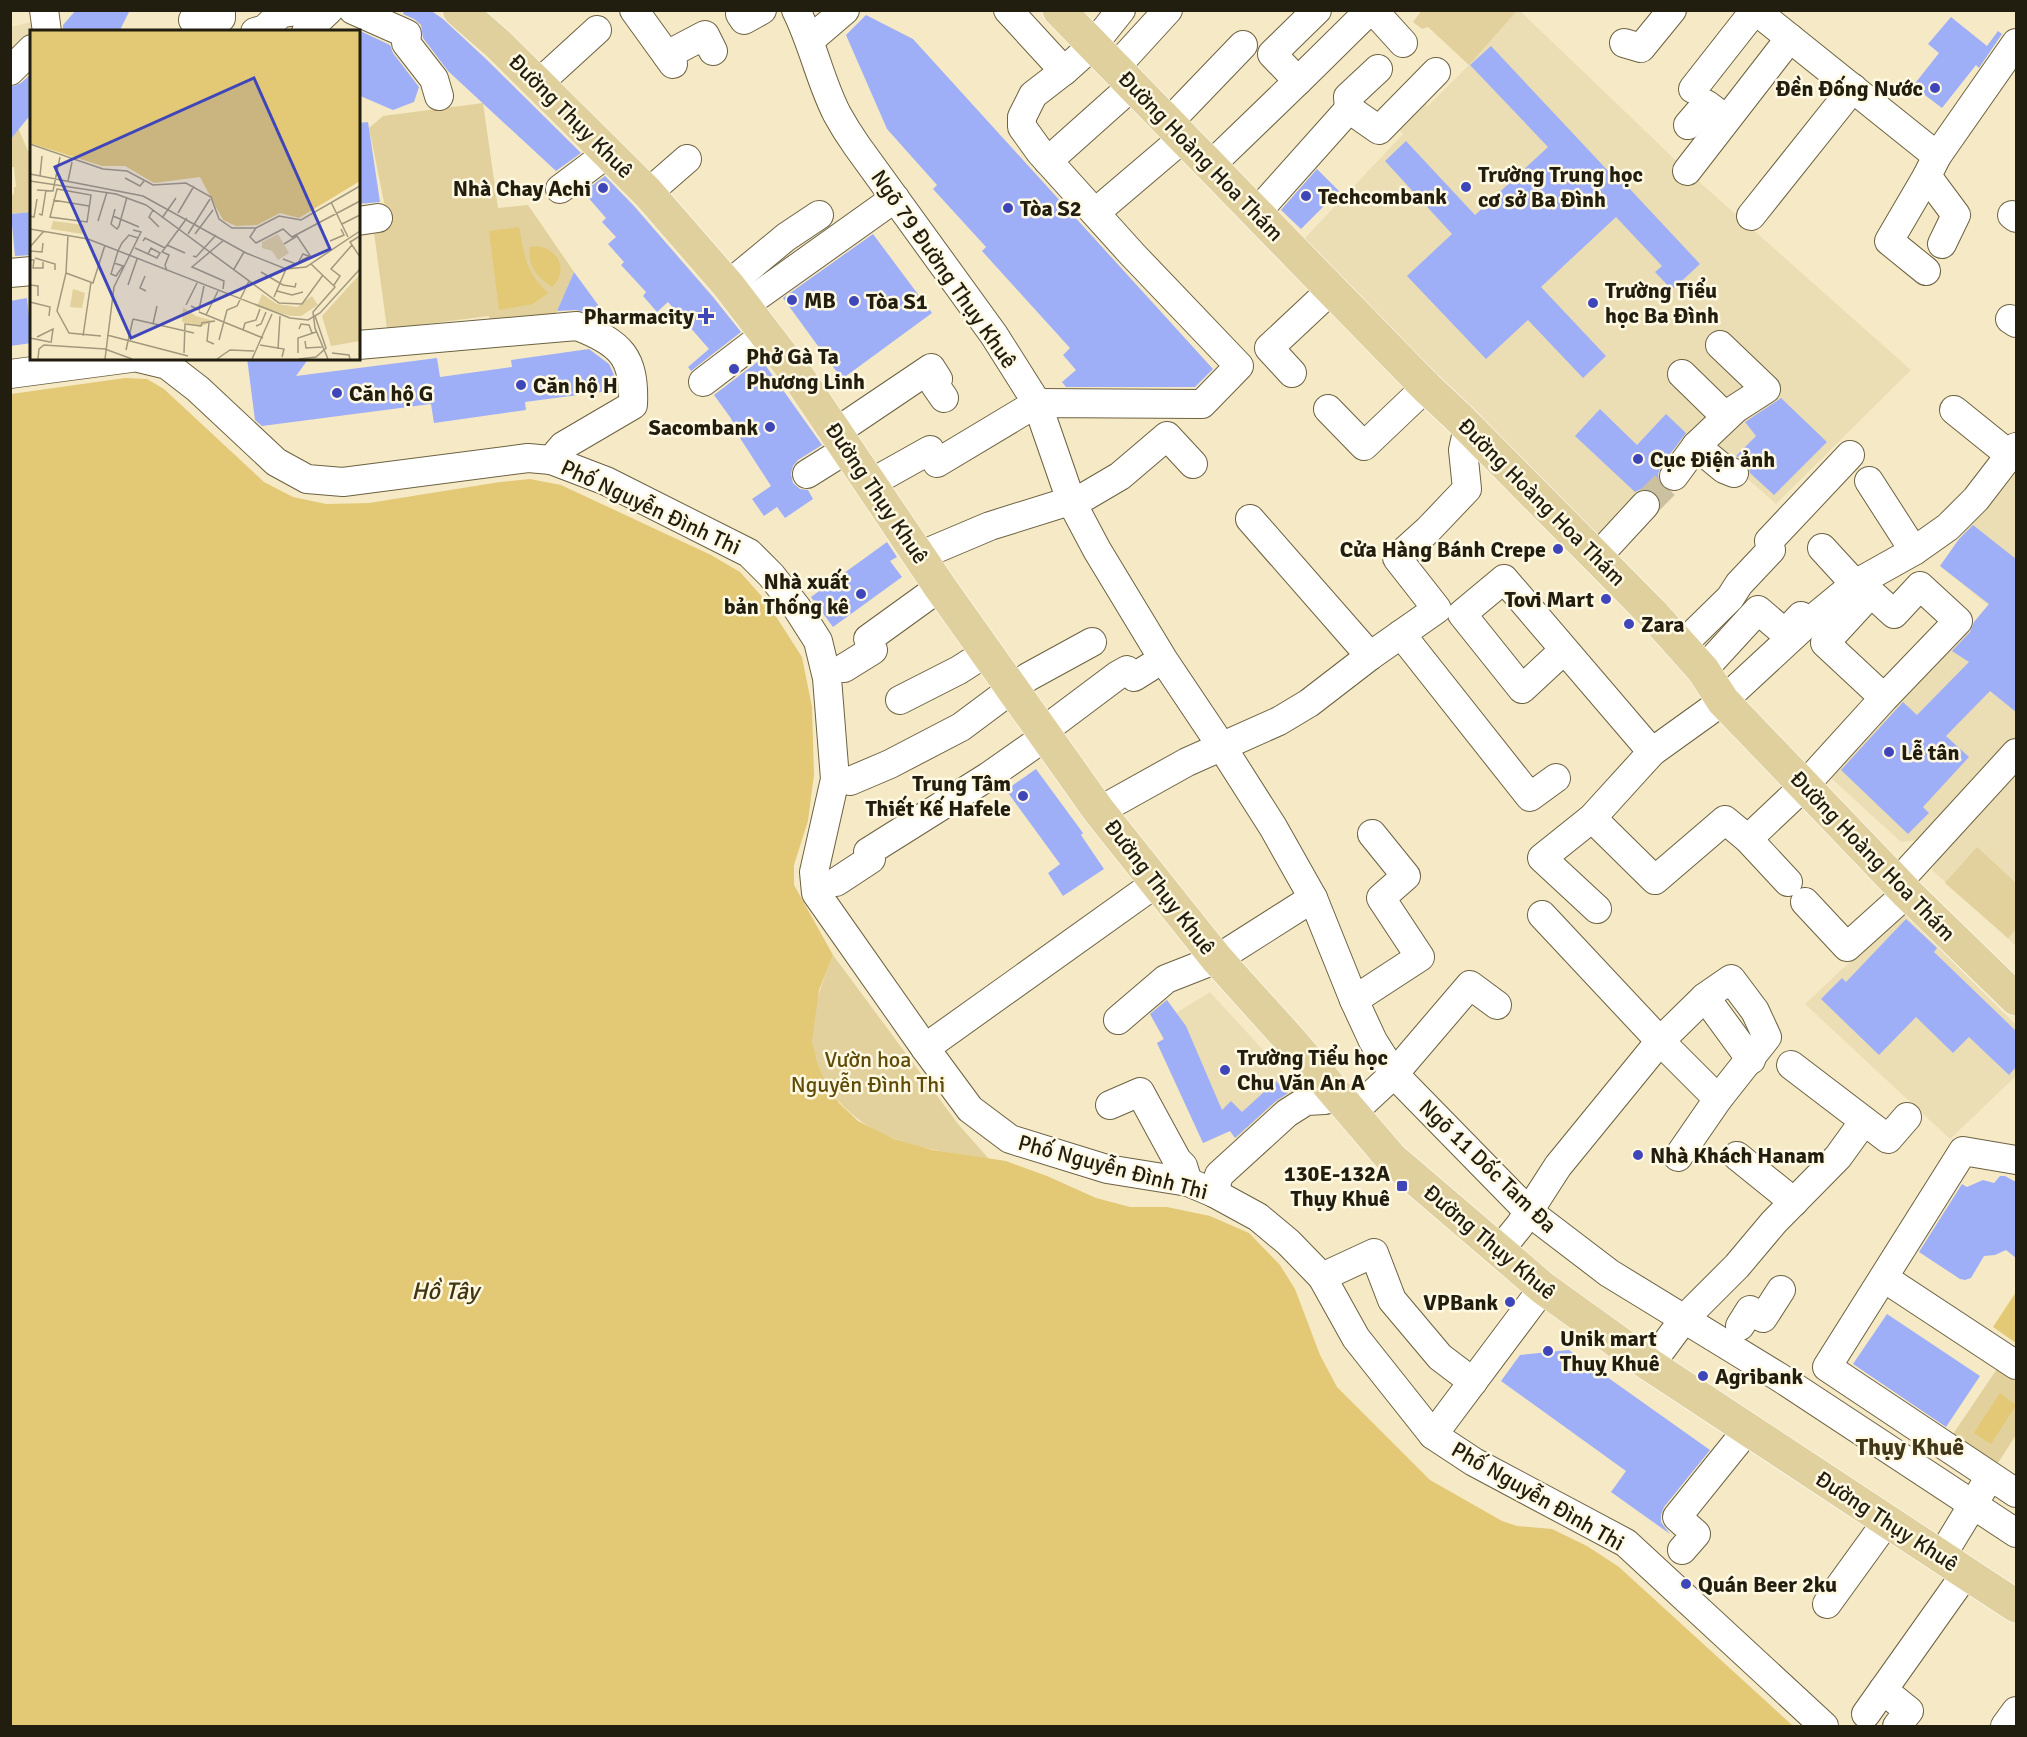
<svg xmlns="http://www.w3.org/2000/svg" width="2027" height="1737" font-family="Signika,sans-serif">
<style>
.built{fill:#ecdeb4}
.green{fill:#e2d19c}
.water{fill:#e3c875}
.building{fill:#9eaff8}
.lines{fill:none;stroke-linecap:round;stroke-linejoin:round}
.minor-tunnel{stroke:#cbc1a1;stroke-width:28;stroke-dasharray:28 14;stroke-linecap:butt}
.minor-casing{stroke:#6c6141;stroke-width:30}
.major-casing{stroke:#fff;stroke-width:34}
.minor{stroke:#fff;stroke-width:28}
.major{stroke:#e0d09e;stroke-width:33}
.poi-dot{fill:#3e46ba;stroke:#fff8e2;stroke-width:2}
.labels{text-anchor:middle;dominant-baseline:central;stroke-width:5;stroke-linejoin:round;paint-order:stroke}
.poi-label{font-size:22px;font-weight:bold;fill:#211d0f;stroke:#fff8e2;text-anchor:start}
.street-label{font-size:22px;fill:#211d0f;stroke:#fff8e2}
.park-label{font-size:22px;fill:#5d4b07;stroke:#fff8e2}
.water-label{font-size:24px;font-style:italic;fill:#403510;stroke:#fff8e2}
.neighbourhood-label{font-size:24px;font-weight:bold;fill:#423819;stroke:#fff8e2}
.inset-road{fill:none;stroke:#a1987d;stroke-width:1.5}
.view{fill:#3e46ba;fill-opacity:0.15;stroke:#3e46ba;stroke-width:3}
.inset-edge{fill:none;stroke:#211d0f;stroke-width:3}
</style>
<rect width="100%" height="100%" fill="#f6eac6"/>
<g class="built">
<path d="M1517,11H1520L1687,171L1911,370L1776,504L1714,449L1608,557L1304,239L1403,134L1396,128L1420,99L1428,106L1469,65Z"/>
<path d="M39,20V31L32,32L31,39L11,62V27Z"/>
<path d="M2016,467V946L1932,870L1938,858L1918,840L1901,842L1830,777L1900,699L1951,650L1988,605L1940,566L1971,523Z"/>
<path d="M1903,912L2016,1025V1076L1950,1139L1805,1004Z"/>
<path d="M1210,992L1305,1096L1245,1150L1230,1131L1204,1143L1157,1043L1163,1039L1144,1002L1162,993L1176,1013Z"/>
</g>
<g class="green">
<path d="M1422,10H1517V11L1469,65L1428,27L1422,29L1413,22Z"/>
<path d="M483,103L498,208L528,205L574,272L554,318L491,328L489,316L387,329L373,225L388,222L369,128L383,116Z"/>
<path d="M11,127H15L19,130L31,158V212L11,214V197L14,193V187H16L14,167H12Z"/>
<path d="M1977,847L2016,883V929L2008,938L1945,883Z"/>
<path d="M833,955L958,1124L989,1159C958,1154 925,1150 895,1139C854,1124 813,1086 812,1039C812,1009 822,982 833,955Z"/>
<path d="M1997,1369L2016,1381V1435L1996,1466L1951,1437Z"/>
</g>
<g class="water">
<path d="M519,227C525,257 525,271 548,293L533,304L499,310L489,231Z"/>
<path d="M537,246C559,249 569,271 552,287C537,277 527,266 530,247Z"/>
<path d="M125,378L147,379L164,389L264,482L293,497L326,504L369,503L500,482L530,479L561,485L711,555L740,572L766,601L802,657L812,707L814,775L808,821L794,865V885L833,955L819,990L812,1041L817,1063L827,1086L839,1103L858,1121L894,1139L933,1150L1006,1161L1047,1176L1096,1198L1130,1207H1167L1210,1216L1249,1233L1280,1265L1295,1289L1320,1355L1337,1387L1430,1480L1502,1521L1517,1526L1552,1529L1587,1546L1619,1567L1793,1726H11V394Z"/>
<path d="M2016,1292V1343L1993,1327Z"/>
<path d="M2000,1393L2016,1405L1991,1444L1974,1433Z"/>
</g>
<g class="building">
<path d="M76,10H130L119,32H63V25Z"/>
<path d="M405,10H430L443,19L486,59L581,153L556,171L448,71L423,38L421,25L414,19L403,14Z"/>
<path d="M866,15L913,39L1213,369L1195,387H1066L1062,382L1076,370L1063,355L1070,348L982,251L986,247L933,189L937,185L887,129L846,35Z"/>
<path d="M1951,17L1987,46L1998,31L2002,34L1979,68L1976,65L1942,108L1913,86L1939,53L1928,44Z"/>
<path d="M358,30L390,45L393,53L419,87L414,102L393,110L358,95Z"/>
<path d="M1491,46L1611,174L1614,172L1700,264L1672,290L1655,272L1662,266L1616,217L1541,287L1606,356L1583,378L1528,320L1486,359L1407,276L1452,234L1385,161L1406,141L1475,215L1548,147L1470,65Z"/>
<path d="M32,73V113L10,140V87L21,83Z"/>
<path d="M368,122L380,202L358,204V123Z"/>
<path d="M1317,169L1339,191L1301,229L1281,210Z"/>
<path d="M605,176L634,206L713,297L741,332L691,371L688,367L709,349L668,302L657,312L643,296L646,292L621,265L624,262L608,244L616,237L602,222L606,218L585,194L581,198L579,195Z"/>
<path d="M32,212V255L15,256L11,214Z"/>
<path d="M873,234L932,313L842,379L783,298Z"/>
<path d="M574,272L604,313L592,314L576,310L557,311Z"/>
<path d="M27,298L32,343L10,346V301Z"/>
<path d="M589,349L609,364L615,377L616,390L525,402L526,410L434,423L431,404L262,426L255,420L247,358H309L296,376L437,358L440,377L512,367L511,360Z"/>
<path d="M761,359L822,445L798,460L793,466L791,474L793,483L800,489L808,490L813,499L785,518L777,507L764,516L752,499L771,486L740,438L742,437L730,417L714,395Z"/>
<path d="M1781,398L1827,442L1774,495L1750,473L1747,462L1736,456L1756,436L1745,422Z"/>
<path d="M1600,409L1637,445L1666,414L1686,433L1661,466L1658,474L1659,483L1664,489L1671,492L1661,503L1657,493L1649,489H1641L1635,492L1575,436Z"/>
<path d="M1973,525L2016,559V712L1990,691L1946,736L1969,757L1923,807L1929,813L1908,834L1841,770L1903,702L1917,715L1969,662L1952,651L1970,632L1974,622L1989,604L1940,566L1959,539Z"/>
<path d="M887,542L897,557L890,561L902,577L833,627L811,597Z"/>
<path d="M1036,769L1083,833L1081,835L1104,869L1063,896L1048,873L1060,864L1006,790Z"/>
<path d="M1906,919L1937,948L1934,952L2016,1031V1067L2009,1075L1969,1037L1953,1053L1916,1017L1879,1055L1821,999L1842,978L1846,982Z"/>
<path d="M1167,1000L1186,1026L1222,1110L1231,1101L1242,1112L1276,1081L1288,1093L1276,1101L1235,1138L1230,1131L1203,1143L1157,1043L1164,1039L1150,1014Z"/>
<path d="M2000,1176H2005L2016,1182V1258L2006,1250L1995,1255L1984,1256L1971,1278L1965,1280L1960,1279L1919,1252L1962,1184L1967,1187L1983,1180L1994,1183Z"/>
<path d="M1887,1314L1980,1376L1946,1427L1853,1364Z"/>
<path d="M1569,1350L1710,1450L1664,1507L1661,1515V1522L1670,1534L1611,1492L1626,1471L1501,1381L1520,1355Z"/>
</g>
<g class="lines">
<path class="minor-tunnel" d="M1645,505L1674,476"/>
<g class="minor-casing">
<g id="minor">
<path d="M44,10L47,32"/>
<path d="M353,10L407,34L406,43L434,79L439,96"/>
<path d="M634,10L673,64"/>
<path d="M796,10C813,44 820,81 837,114C843,125 850,136 857,146L994,335L1037,403L1071,501L1097,550L1163,659L1222,747L1273,827L1313,898L1354,1000L1373,1041L1394,1074L1529,1212L1609,1273L1779,1377L2016,1533"/>
<path d="M1008,10L1064,71L1093,45L1121,10"/>
<path d="M1373,10L1403,43"/>
<path d="M1755,10L1937,156"/>
<path d="M740,14L744,20L762,10"/>
<path d="M193,20L221,18V10"/>
<path d="M255,32L265,29L281,13L306,10"/>
<path d="M306,32L329,10"/>
<path d="M810,40L845,10"/>
<path d="M1624,43L1641,48L1672,10"/>
<path d="M667,55L705,35L713,51"/>
<path d="M1115,68L1168,10"/>
<path d="M10,71L32,49"/>
<path d="M1298,81L1370,10"/>
<path d="M539,83L597,30"/>
<path d="M1693,89L1755,10"/>
<path d="M1349,109L1348,97L1378,69"/>
<path d="M1169,122L1243,45"/>
<path d="M1688,125L1706,104L1726,119"/>
<path d="M1048,161L1132,86"/>
<path d="M1211,165L1298,81L1272,54L1317,10"/>
<path d="M1687,171L1790,38"/>
<path d="M560,189L608,153"/>
<path d="M648,193L687,159"/>
<path d="M1096,212L1183,138"/>
<path d="M1257,212L1349,109L1379,130L1436,72"/>
<path d="M2012,215L2016,218"/>
<path d="M1751,216L1853,88"/>
<path d="M358,221L378,218"/>
<path d="M1942,244L1956,215L1927,176L1937,156L2016,43"/>
<path d="M1926,271L1889,241L1927,176"/>
<path d="M10,273L32,271"/>
<path d="M728,285L786,237L819,215"/>
<path d="M745,305L895,198"/>
<path d="M2010,319L2016,323"/>
<path d="M358,345L577,326C621,343 635,357 633,405L563,446L551,460"/>
<path d="M138,358L167,365L198,389L276,462L307,479L343,482L528,458L551,460L606,481L749,553L771,575L797,608L818,641L827,678L835,779L814,872L816,893L925,1048L970,1109L1010,1139L1107,1169L1188,1182L1214,1193L1258,1217L1288,1242L1322,1277L1356,1338L1433,1435L1474,1462L1626,1543L1824,1726"/>
<path d="M1292,373L1269,348L1332,289"/>
<path d="M10,374L131,358"/>
<path d="M1682,374L1726,417"/>
<path d="M703,382L766,334"/>
<path d="M1328,409L1364,446L1426,387"/>
<path d="M1954,410L2011,456"/>
<path d="M836,432L931,368L938,379L935,385L944,398"/>
<path d="M1696,446L1724,469L1734,473"/>
<path d="M807,474L839,454"/>
<path d="M1674,476L1696,446L1735,409L1766,389L1720,345"/>
<path d="M1869,481L1914,551"/>
<path d="M871,483L930,450L937,463L1037,403L1202,404L1239,366L1132,254L1040,152L1022,127V117L1033,95L1064,71"/>
<path d="M1250,519L1370,656"/>
<path d="M1822,548L1855,584"/>
<path d="M919,556L990,526L1086,496L1120,476L1167,436L1193,464"/>
<path d="M1597,557L1645,505"/>
<path d="M1401,634L1530,797L1556,778"/>
<path d="M1681,646L1730,598L1739,584L1771,550L1769,541L1850,455"/>
<path d="M1564,650L1522,689L1462,614L1504,579L1652,752"/>
<path d="M844,668L873,650L868,639L940,587"/>
<path d="M1703,670L1758,610L1785,633L1801,616"/>
<path d="M900,700L959,670L987,652"/>
<path d="M850,781L890,764L961,727L1028,677L1092,642"/>
<path d="M1099,811L1187,762L1279,721L1309,703L1370,656L1437,609L1397,558L1428,530L1467,489L1463,450L1468,427"/>
<path d="M1592,818L1655,880L1725,820L1748,839L1805,785L1884,698L1958,621L1920,586L1894,614L1871,593L1825,643L1884,698"/>
<path d="M1748,839L1788,882"/>
<path d="M836,882L871,859L868,852L989,776L1046,736L1054,723L1118,675L1127,670L1134,677L1150,667"/>
<path d="M1897,883L2016,753"/>
<path d="M1805,902L1847,947L1907,893"/>
<path d="M1597,909L1542,858L1592,818L1652,752L1723,701L1804,626L1855,584L1914,551L1948,527L1976,499L2016,447"/>
<path d="M1542,915L1660,1041L1718,1099"/>
<path d="M1705,997L1751,1060"/>
<path d="M1354,1000L1420,957L1381,898L1406,876L1372,834"/>
<path d="M1118,1020L1166,979L1217,959L1313,898"/>
<path d="M925,1048L1156,883"/>
<path d="M1791,1065L1888,1139L1907,1117"/>
<path d="M1110,1105L1140,1092L1177,1160L1183,1166L1188,1182"/>
<path d="M1352,1113L1394,1074L1470,985L1497,1005"/>
<path d="M1737,1156L1794,1202"/>
<path d="M2016,1160L1963,1151L1827,1367L2016,1493"/>
<path d="M1214,1193L1219,1175L1287,1113L1306,1101L1325,1100L1334,1092"/>
<path d="M1499,1251L1520,1225L1558,1166L1660,1041L1705,997L1731,979L1755,1011L1767,1037L1718,1099L1678,1157"/>
<path d="M1322,1277L1374,1253L1392,1300L1440,1357L1473,1382"/>
<path d="M1884,1278L2016,1365"/>
<path d="M1740,1326L1750,1310L1763,1318L1781,1290"/>
<path d="M1650,1365L1684,1319L1737,1266L1774,1222L1838,1157L1864,1121"/>
<path d="M1433,1435L1543,1288"/>
<path d="M1682,1550L1696,1534L1677,1517L1747,1430"/>
<path d="M1941,1557L1983,1488"/>
<path d="M1827,1604L1887,1521"/>
<path d="M1883,1690L1909,1711L1897,1726"/>
<path d="M1866,1714L1966,1573"/>
<path d="M2005,1726L2016,1711"/>
</g>
</g>
<g class="major-casing">
<g id="major">
<path d="M459,10L499,45L608,153L648,193L728,285L797,375L940,587L1099,811L1217,959L1290,1040L1391,1158L1543,1288L1650,1365L2016,1606"/>
<path d="M1059,10L1426,387L1460,419L1652,613L1703,670L1723,701L1907,893L2016,999"/>
</g>
</g>
<use href="#minor" class="minor"/>
<use href="#major" class="major"/>
</g>
<g class="poi-dot">
<circle cx="1935" cy="88" r="6"/>
<circle cx="1466" cy="187" r="6"/>
<circle cx="603" cy="188" r="6"/>
<circle cx="1306" cy="196" r="6"/>
<circle cx="1008" cy="208" r="6"/>
<circle cx="792" cy="300" r="6"/>
<circle cx="854" cy="301" r="6"/>
<circle cx="1593" cy="303" r="6"/>
<path d="M703 307h6v6h6v6h-6v6h-6v-6h-6v-6h6z"/>
<circle cx="734" cy="369" r="6"/>
<circle cx="521" cy="385" r="6"/>
<circle cx="337" cy="393" r="6"/>
<circle cx="770" cy="427" r="6"/>
<circle cx="1638" cy="459" r="6"/>
<circle cx="1558" cy="549" r="6"/>
<circle cx="861" cy="594" r="6"/>
<circle cx="1606" cy="599" r="6"/>
<circle cx="1629" cy="624" r="6"/>
<circle cx="1889" cy="752" r="6"/>
<circle cx="1023" cy="796" r="6"/>
<circle cx="1225" cy="1070" r="6"/>
<circle cx="1638" cy="1155" r="6"/>
<rect x="1396" y="1180" width="12" height="12" rx="3"/>
<circle cx="1510" cy="1302" r="6"/>
<circle cx="1548" cy="1351" r="6"/>
<circle cx="1703" cy="1376" r="6"/>
<circle cx="1686" cy="1584" r="6"/>
</g>
<g class="labels">
<g class="poi-label">
<text x="1923" y="88" text-anchor="end">Đền Đống Nước</text>
<text x="1478" y="174">Trường Trung học<tspan x="1478" dy="25">cơ sở Ba Đình</tspan></text>
<text x="591" y="188" text-anchor="end">Nhà Chay Achi</text>
<text x="1318" y="196">Techcombank</text>
<text x="1020" y="208">Tòa S2</text>
<text x="1605" y="290">Trường Tiểu<tspan x="1605" dy="25">học Ba Đình</tspan></text>
<text x="804" y="300">MB</text>
<text x="866" y="301">Tòa S1</text>
<text x="694" y="316" text-anchor="end">Pharmacity</text>
<text x="746" y="356">Phở Gà Ta<tspan x="746" dy="25">Phương Linh</tspan></text>
<text x="533" y="385">Căn hộ H</text>
<text x="349" y="393">Căn hộ G</text>
<text x="758" y="427" text-anchor="end">Sacombank</text>
<text x="1650" y="459">Cục Điện ảnh</text>
<text x="1546" y="549" text-anchor="end">Cửa Hàng Bánh Crepe</text>
<text x="849" y="581" text-anchor="end">Nhà xuất<tspan x="849" dy="25">bản Thống kê</tspan></text>
<text x="1594" y="599" text-anchor="end">Tovi Mart</text>
<text x="1641" y="624">Zara</text>
<text x="1901" y="752">Lễ tân</text>
<text x="1011" y="783" text-anchor="end">Trung Tâm<tspan x="1011" dy="25">Thiết Kế Hafele</tspan></text>
<text x="1237" y="1057">Trường Tiểu học<tspan x="1237" dy="25">Chu Văn An A</tspan></text>
<text x="1650" y="1155">Nhà Khách Hanam</text>
<text x="1390" y="1173" text-anchor="end">130E-132A<tspan x="1390" dy="25">Thụy Khuê</tspan></text>
<text x="1498" y="1302" text-anchor="end">VPBank</text>
<text x="1560" y="1338">Unik mart<tspan x="1560" dy="25">Thuỵ Khuê</tspan></text>
<text x="1715" y="1376">Agribank</text>
<text x="1698" y="1584">Quán Beer 2ku</text>
</g>
<g class="street-label">
<text transform="translate(571 116) rotate(45)">Đường Thụy Khuê</text>
<text transform="translate(1201 156) rotate(46)">Đường Hoàng Hoa Thám</text>
<text transform="translate(944 269) rotate(55)">Ngõ 79 Đường Thụy Khuê</text>
<text transform="translate(877 493) rotate(56)">Đường Thụy Khuê</text>
<text transform="translate(1542 502) rotate(45)">Đường Hoàng Hoa Thám</text>
<text transform="translate(651 507) rotate(25)">Phố Nguyễn Đình Thi</text>
<text transform="translate(1873 856) rotate(46)">Đường Hoàng Hoa Thám</text>
<text transform="translate(1160 887) rotate(52)">Đường Thụy Khuê</text>
<text transform="translate(1488 1166) rotate(44)">Ngõ 11 Dốc Tam Đa</text>
<text transform="translate(1113 1167) rotate(15)">Phố Nguyễn Đình Thi</text>
<text transform="translate(1490 1242) rotate(40)">Đường Thụy Khuê</text>
<text transform="translate(1538 1496) rotate(30)">Phố Nguyễn Đình Thi</text>
<text transform="translate(1887 1521) rotate(33)">Đường Thụy Khuê</text>
</g>
<g class="park-label">
<text x="868" y="1059">Vườn hoa<tspan x="868" dy="25">Nguyễn Đình Thi</tspan></text>
</g>
<g class="water-label">
<text x="445" y="1291">Hồ Tây</text>
</g>
<g class="neighbourhood-label">
<text x="1910" y="1447">Thụy Khuê</text>
</g>
</g>
<g transform="translate(30 30)">
<rect width="330" height="330" fill="#f6eac6"/>
<path d="M23,191L54,195L52,204L21,199ZM248,204L259,223L248,230L242,221L232,218V212ZM330,244V311L301,316L292,286ZM43,259L55,263L52,278L40,277ZM232,264L247,274L267,277L282,266L288,275L271,286H261L227,277ZM153,277L166,286L184,291L170,297L152,292Z" fill="#e2d19c"/>
<path d="M0,1H330V151L269,188L250,183L227,195L206,196L193,190L170,147L124,153L95,136H72L0,113Z" fill="#e3c875"/>
<path class="inset-road" d="M0,114L73,139L97,141L123,155L156,153L181,167L189,189L202,198H226L249,186L271,190L330,156M0,144L113,166L216,223L256,239L276,237L330,201M10,146L12,126M95,148L110,156L114,151M0,151L86,164L116,175L249,273L272,274L293,245M38,151L42,132M27,159L61,165L57,192L20,187ZM7,160L23,161L30,127M23,170L59,176M301,172L318,207M85,179L81,194L87,199L89,196M123,180L119,187L129,197M148,183L164,156M9,184L12,185L16,160M0,186L4,187L7,169M83,186L109,197M132,188L146,168M68,191L77,162M312,194L330,185M89,196L97,167M226,198L220,207L226,213L253,199L262,207L330,171M0,199L58,209L260,288L278,290L290,283L330,239M158,204L180,169M165,204L183,180M38,205L36,243L27,281L39,303L71,306M113,211L115,208L135,218M300,211L314,205L311,199M254,214L267,206L281,227M137,215L155,223M0,217L13,202M105,218L127,228L130,223L121,218L118,224M0,221L12,222L13,213M163,226L166,227L186,205M330,227L320,212L330,206M5,228L25,234V240M253,229L266,234L278,227L272,230M0,230H4L3,238H13V232M84,233L93,236L86,246L81,244L88,221L92,213L99,205L108,208M268,233L273,224L281,227M281,234L305,257L283,282L285,298L298,329M204,239L214,222M137,241L135,235L139,225L132,222L157,188M231,242L253,255L265,257L266,253M36,243L63,253L75,215M115,246L110,258L116,261M0,255L8,256V266M98,255L107,229M304,255L310,246L301,239L322,215M193,259L194,251L162,237L194,210M247,261L262,265L273,262M244,267L256,239M0,272L20,277L19,286M156,275L167,253M161,276L169,280L174,256M169,282L233,308M176,285L188,261M103,289L164,303M179,293L177,311L184,314M123,294L127,276M226,296L231,294L236,282M269,299L271,294L279,295L282,303M213,300L215,293L226,290L230,279M77,305L158,326M53,306L61,252M7,307L23,299L21,313M0,308L20,312M189,310L197,280L207,276L219,251M275,311L276,318L292,317M230,315L254,319L252,327M248,319L250,286M96,320L103,289M154,323L155,294L171,296L172,293L185,291M268,323V308L286,302M302,323L319,325L320,329M8,329L9,319L14,315L75,319L102,329M75,329L84,257L111,202L103,200M187,329L200,320L224,321M222,329L242,284M269,329L286,327L296,318L285,286"/>
<path class="view" d="M224,48L300,219L101,308L25,137Z"/>
<rect width="330" height="330" class="inset-edge"/>
</g>
<rect width="2027" height="1737" fill="none" stroke="#211d0f" stroke-width="24"/>
</svg>
